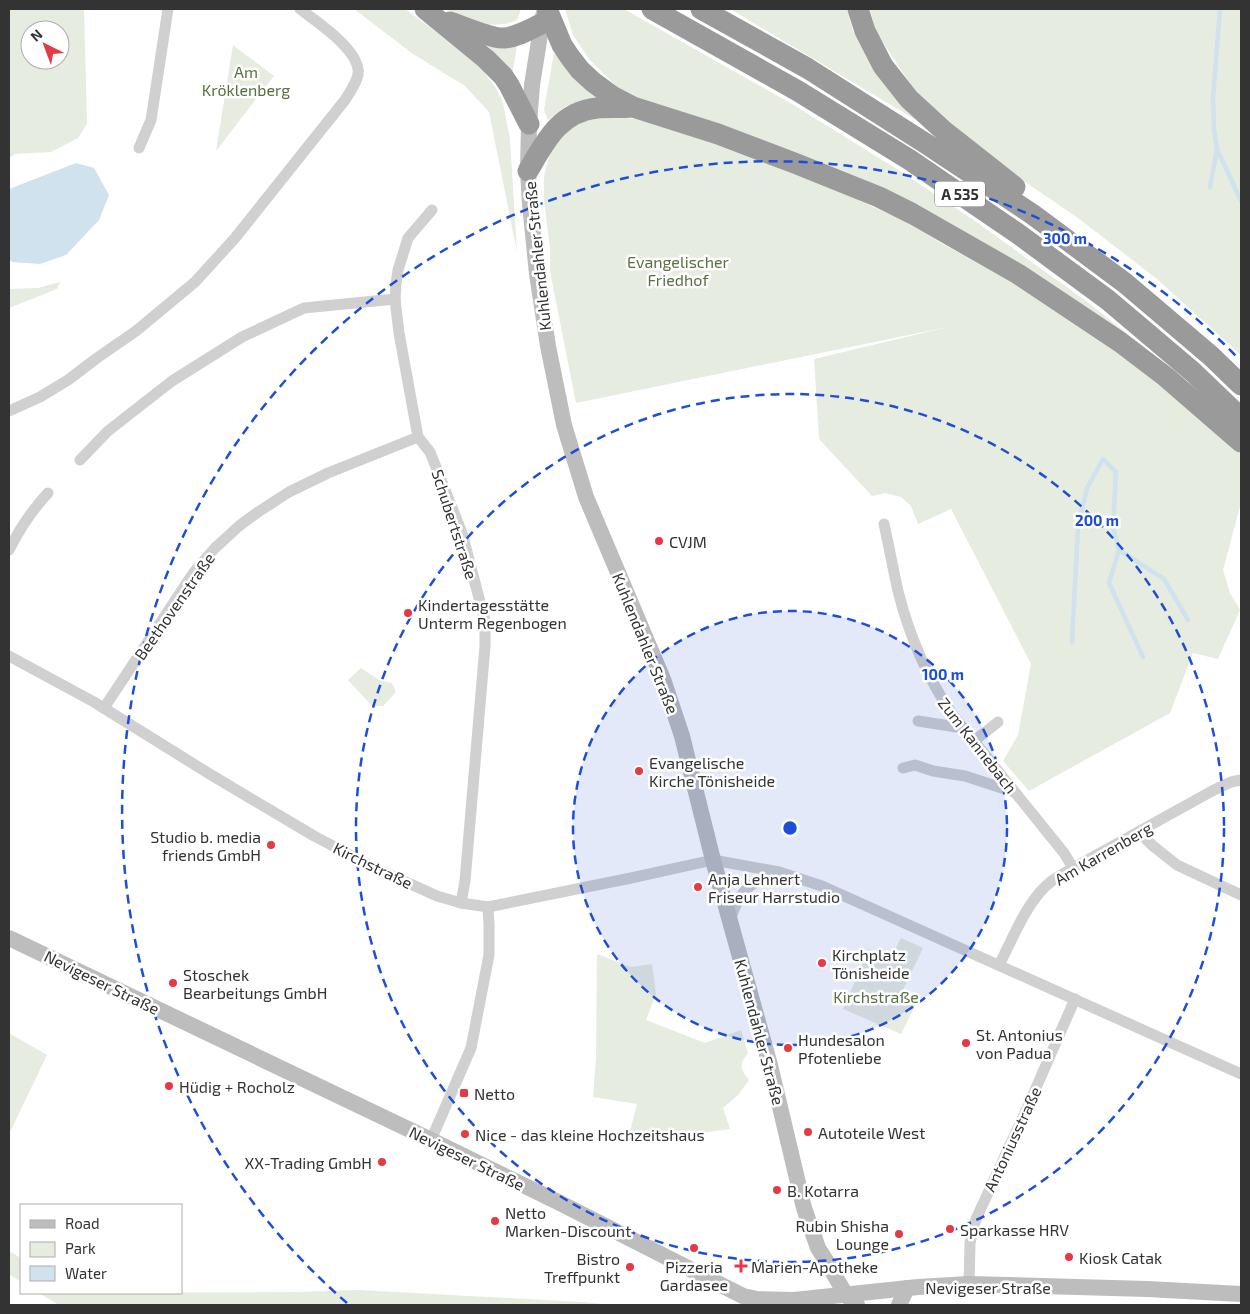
<svg xmlns="http://www.w3.org/2000/svg" width="1250" height="1314" font-family="'Exo 2',sans-serif">
<style>
.green{fill:#e6ecdf;fill-rule:evenodd}
.water{fill:#cfe2ee}
.lines{fill:none;stroke-linecap:round;stroke-linejoin:round}
.stream{stroke:#cfe2ee;stroke-width:4.5}
.street{stroke:#d0d0d0;stroke-width:11}
.secondary{stroke:#bdbdbd;stroke-width:16}
.highway{stroke:#9a9a9a;stroke-width:21}
.ring{fill:none;stroke:#1d4ed8;stroke-width:2.5;stroke-dasharray:9 6}
.poi-dot{fill:#e63946;stroke:#fff;stroke-width:2}
.labels{text-anchor:middle;dominant-baseline:central;stroke-width:5;stroke-linejoin:round;paint-order:stroke}
.shield{fill:#fff;stroke:#707070;stroke-width:1}
.shield-label{font-size:15px;font-weight:bold;fill:#333}
.park-label{font-size:16px;fill:#56703f;stroke:#fff}
.street-label{font-size:16px;fill:#333;stroke:#fff}
.poi-label{font-size:16px;fill:#333;stroke:#fff;text-anchor:start}
.centre{fill:#1d4ed8;stroke:#fff;stroke-width:2.5}
.ring-label{font-size:15px;text-anchor:middle;font-weight:bold;fill:#1d4ed8;stroke:#fff;stroke-width:5;stroke-linejoin:round;paint-order:stroke}
</style>
<rect width="100%" height="100%" fill="#fff"/>
<g class="green">
<path d="M9,9H84L87,124L78,138L51,152L15,154L9,158ZM30,30H60V60H30Z"/>
<path d="M354,9H405L431,28L481,68L496,88L503,103L510,139L517,252L489,112L465,86L413,54Z"/>
<path d="M445,9H521L517,20L506,24L483,25Z"/>
<path d="M565,9H624L792,104L900,171L975,221L1090,304L1145,348L966,235L643,101L621,91L589,59L573,35Z"/>
<path d="M730,9H847L853,31L875,70L916,120Z"/>
<path d="M870,9H1241V355L1157,279L1078,218L996,162L915,91L876,32Z"/>
<path d="M233,45L274,76L216,151Z"/>
<path d="M487,45H517L512,76Z"/>
<path d="M555,46L601,99L566,106L548,120L544,110Z"/>
<path d="M607,116L636,119L713,143L794,171L909,223L941,243L1012,282L1115,348L1162,383L1241,454V503L1223,570L1230,593L1240,610L1218,659L1193,653L1170,713L1029,791L1003,761L1018,735L1031,664L951,509L918,524L911,506L901,497L885,493L872,496L819,439L814,359L948,327L576,403L550,271V248L544,201V176L550,153L555,143L576,123Z"/>
<path d="M60,282L57,289L9,308V289L38,288Z"/>
<path d="M361,668L379,680L392,683L396,692L383,706H372L348,680Z"/>
<path d="M901,938L923,948L901,994L917,1002L901,1034L843,1009L869,949L890,959Z"/>
<path d="M597,954L631,967L652,964L656,994L646,1020L705,1043L741,1030L748,1053C739,1065 740,1068 749,1080L738,1095L723,1108L730,1129L681,1136L655,1137L629,1135L637,1104L593,1097L596,1058Z"/>
<path d="M9,1033L47,1055L9,1134Z"/>
<path d="M9,1251L21,1258V1282L9,1274Z"/>
<path d="M359,1290L582,1302L612,1305H59L39,1293L297,1292Z"/>
</g>
<path class="water" d="M76,163L94,168L109,195L99,220L66,255L40,264L12,262L9,259V189Z"/>
<g class="lines">
<g class="stream">
<path d="M1220,9L1213,98L1214,129L1217,149L1241,201"/>
<path d="M1210,187L1217,149"/>
<path d="M1119,550L1109,583L1143,657"/>
<path d="M1072,642L1078,526L1087,488L1103,459L1116,472L1113,527L1119,550L1164,579L1188,620"/>
</g>
<g class="street">
<path d="M139,148L151,120L168,9"/>
<path d="M432,210L408,238L398,270L396,284L395,299L399,333L418,437L430,452L462,533L485,621V646L465,881L461,903"/>
<path d="M9,411L40,397L68,380L97,358L136,331L195,282L235,238L345,100C350,92 360,78 358,69C355,47 317,22 300,9"/>
<path d="M80,460L108,431L172,381L242,337L304,308L395,299"/>
<path d="M884,524C889,546 893,569 898,591C909,635 927,677 952,714L1064,853L1073,868"/>
<path d="M9,550C20,528 31,511 48,493"/>
<path d="M9,656L94,702L208,773L314,836L375,868L437,896L461,903L488,907L631,878L713,860L779,872L822,886L1241,1074"/>
<path d="M104,708L194,572L215,548L239,526L258,512L289,492L328,473L418,437"/>
<path d="M918,721L963,728"/>
<path d="M974,741L998,722"/>
<path d="M903,768L915,765L933,771L965,776L1014,792"/>
<path d="M1139,832L1153,846L1177,865L1241,895"/>
<path d="M730,921C740,888 749,884 779,872"/>
<path d="M999,965C1014,937 1027,899 1053,880C1059,876 1066,872 1073,868L1212,791L1231,782L1241,780"/>
<path d="M431,1140L471,1048L489,955V925L488,907"/>
<path d="M969,1284L970,1243L976,1219L1028,1106L1075,999"/>
</g>
<g class="secondary">
<path d="M543,16L532,85L529,124L528,171L530,204L537,274L548,346L564,425L586,497L663,679L682,736L713,860L770,1065L804,1208L818,1248L825,1259L846,1295L857,1305"/>
<path d="M9,938L431,1140L560,1203L743,1296L757,1299L794,1300L918,1287L969,1284L1147,1289L1241,1294"/>
<path d="M899,1305L907,1288"/>
</g>
<g class="highway">
<path d="M425,9L486,59L503,76L509,85L529,124"/>
<path d="M547,9L562,45L570,57L580,70L593,82L612,96L633,107L718,134L797,164L879,197L913,214L1018,274L1120,342L1166,377L1241,442"/>
<path d="M652,9L798,91L910,160L1017,233L1108,300L1193,372L1241,418"/>
<path d="M701,9L807,68L925,143L1032,214L1125,283L1211,356L1241,385"/>
<path d="M858,9L865,31L883,66L909,99L944,131L1015,187"/>
<path d="M450,22C462,26 492,39 504,38C517,37 529,30 541,24"/>
<path d="M528,171C545,142 559,112 597,108C608,107 620,108 632,107"/>
</g>
</g>
<circle cx="790" cy="828" r="217" fill="#1d4ed8" fill-opacity=".12"/>
<g class="ring">
<circle cx="790" cy="828" r="217"/>
<circle cx="790" cy="828" r="434"/>
<path d="M347 1303A650 650 0 1 1 1237 357"/>
</g>
<g class="poi-dot">
<circle cx="659" cy="541" r="5"/>
<circle cx="408" cy="613" r="5"/>
<circle cx="639" cy="771" r="5"/>
<circle cx="271" cy="845" r="5"/>
<circle cx="698" cy="887" r="5"/>
<circle cx="822" cy="963" r="5"/>
<circle cx="173" cy="983" r="5"/>
<circle cx="966" cy="1043" r="5"/>
<circle cx="788" cy="1048" r="5"/>
<circle cx="169" cy="1086" r="5"/>
<rect x="459" y="1088" width="10" height="10" rx="2.5"/>
<circle cx="808" cy="1132" r="5"/>
<circle cx="465" cy="1134" r="5"/>
<circle cx="382" cy="1162" r="5"/>
<circle cx="777" cy="1190" r="5"/>
<circle cx="495" cy="1221" r="5"/>
<circle cx="950" cy="1229" r="5"/>
<circle cx="899" cy="1234" r="5"/>
<circle cx="694" cy="1248" r="5"/>
<circle cx="1069" cy="1257" r="5"/>
<path d="M738.5 1258.5h5v5h5v5h-5v5h-5v-5h-5v-5h5z"/>
<circle cx="630" cy="1267" r="5"/>
</g>
<g class="labels">
<rect class="shield" x="935" y="181.5" width="50" height="25" rx="4"/>
<g class="shield-label">
<text x="960" y="194">A 535</text>
</g>
<g class="park-label">
<text x="246" y="71">Am<tspan x="246" dy="18">Kröklenberg</tspan></text>
<text x="678" y="261">Evangelischer<tspan x="678" dy="18">Friedhof</tspan></text>
<text x="876" y="996">Kirchstraße</text>
</g>
<g class="street-label">
<text transform="translate(537 256) rotate(-96)">Kuhlendahler Straße</text>
<text transform="translate(455 524) rotate(72)">Schubertstraße</text>
<text transform="translate(174 606) rotate(-55)">Beethovenstraße</text>
<text transform="translate(646 643) rotate(68)">Kuhlendahler Straße</text>
<text transform="translate(978 745) rotate(52)">Zum Kannebach</text>
<text transform="translate(1103 853) rotate(-30)">Am Karrenberg</text>
<text transform="translate(373 865) rotate(26)">Kirchstraße</text>
<text transform="translate(102 982) rotate(26)">Nevigeser Straße</text>
<text transform="translate(760 1032) rotate(75)">Kuhlendahler Straße</text>
<text transform="translate(1012 1139) rotate(-65)">Antoniusstraße</text>
<text transform="translate(467 1158) rotate(26)">Nevigeser Straße</text>
<text x="988" y="1287">Nevigeser Straße</text>
</g>
<g class="poi-label">
<text x="669" y="541">CVJM</text>
<text x="418" y="604">Kindertagesstätte<tspan x="418" dy="18">Unterm Regenbogen</tspan></text>
<text x="649" y="762">Evangelische<tspan x="649" dy="18">Kirche Tönisheide</tspan></text>
<text x="261" y="836" text-anchor="end">Studio b. media<tspan x="261" dy="18">friends GmbH</tspan></text>
<text x="708" y="878">Anja Lehnert<tspan x="708" dy="18">Friseur Harrstudio</tspan></text>
<text x="832" y="954">Kirchplatz<tspan x="832" dy="18">Tönisheide</tspan></text>
<text x="183" y="974">Stoschek<tspan x="183" dy="18">Bearbeitungs GmbH</tspan></text>
<text x="976" y="1034">St. Antonius<tspan x="976" dy="18">von Padua</tspan></text>
<text x="798" y="1039">Hundesalon<tspan x="798" dy="18">Pfotenliebe</tspan></text>
<text x="179" y="1086">Hüdig + Rocholz</text>
<text x="474" y="1093">Netto</text>
<text x="818" y="1132">Autoteile West</text>
<text x="475" y="1134">Nice - das kleine Hochzeitshaus</text>
<text x="372" y="1162" text-anchor="end">XX-Trading GmbH</text>
<text x="787" y="1190">B. Kotarra</text>
<text x="505" y="1212">Netto<tspan x="505" dy="18">Marken-Discount</tspan></text>
<text x="889" y="1225" text-anchor="end">Rubin Shisha<tspan x="889" dy="18">Lounge</tspan></text>
<text x="960" y="1229">Sparkasse HRV</text>
<text x="1079" y="1257">Kiosk Catak</text>
<text x="620" y="1258" text-anchor="end">Bistro<tspan x="620" dy="18">Treffpunkt</tspan></text>
<text x="694" y="1266" text-anchor="middle">Pizzeria<tspan x="694" dy="18">Gardasee</tspan></text>
<text x="751" y="1266">Marien-Apotheke</text>
</g>
</g>
<circle cx="790" cy="828" r="8" class="centre"/>
<g class="ring-label">
<text x="1065" y="244">300 m</text>
<text x="1097" y="526">200 m</text>
<text x="943" y="680">100 m</text>
</g>
<rect width="1250" height="1314" fill="none" stroke="#333333" stroke-width="20"/>
<rect x="20" y="1204" width="162" height="90" fill="#ffffff" stroke="#adadad"/>
<rect x="30" y="1220" width="25" height="8" fill="#bdbdbd" stroke="#adadad"/>
<text x="65" y="1229" font-size="15" fill="#333333">Road</text>
<rect x="30" y="1242" width="25" height="15" fill="#e6ecdf" stroke="#adadad"/>
<text x="65" y="1254" font-size="15" fill="#333333">Park</text>
<rect x="30" y="1266" width="25" height="15" fill="#cfe2ee" stroke="#adadad"/>
<text x="65" y="1279" font-size="15" fill="#333333">Water</text>
<g transform="translate(45 45) rotate(318)"><circle r="24" fill="#ffffff" stroke="#adadad"/>
<path d="M0-4L9 19L0 12L-9 19Z" fill="#e63946"/>
<text y="-8" font-size="14" font-weight="bold" text-anchor="middle" fill="#333333">N</text>
</g>
</svg>
